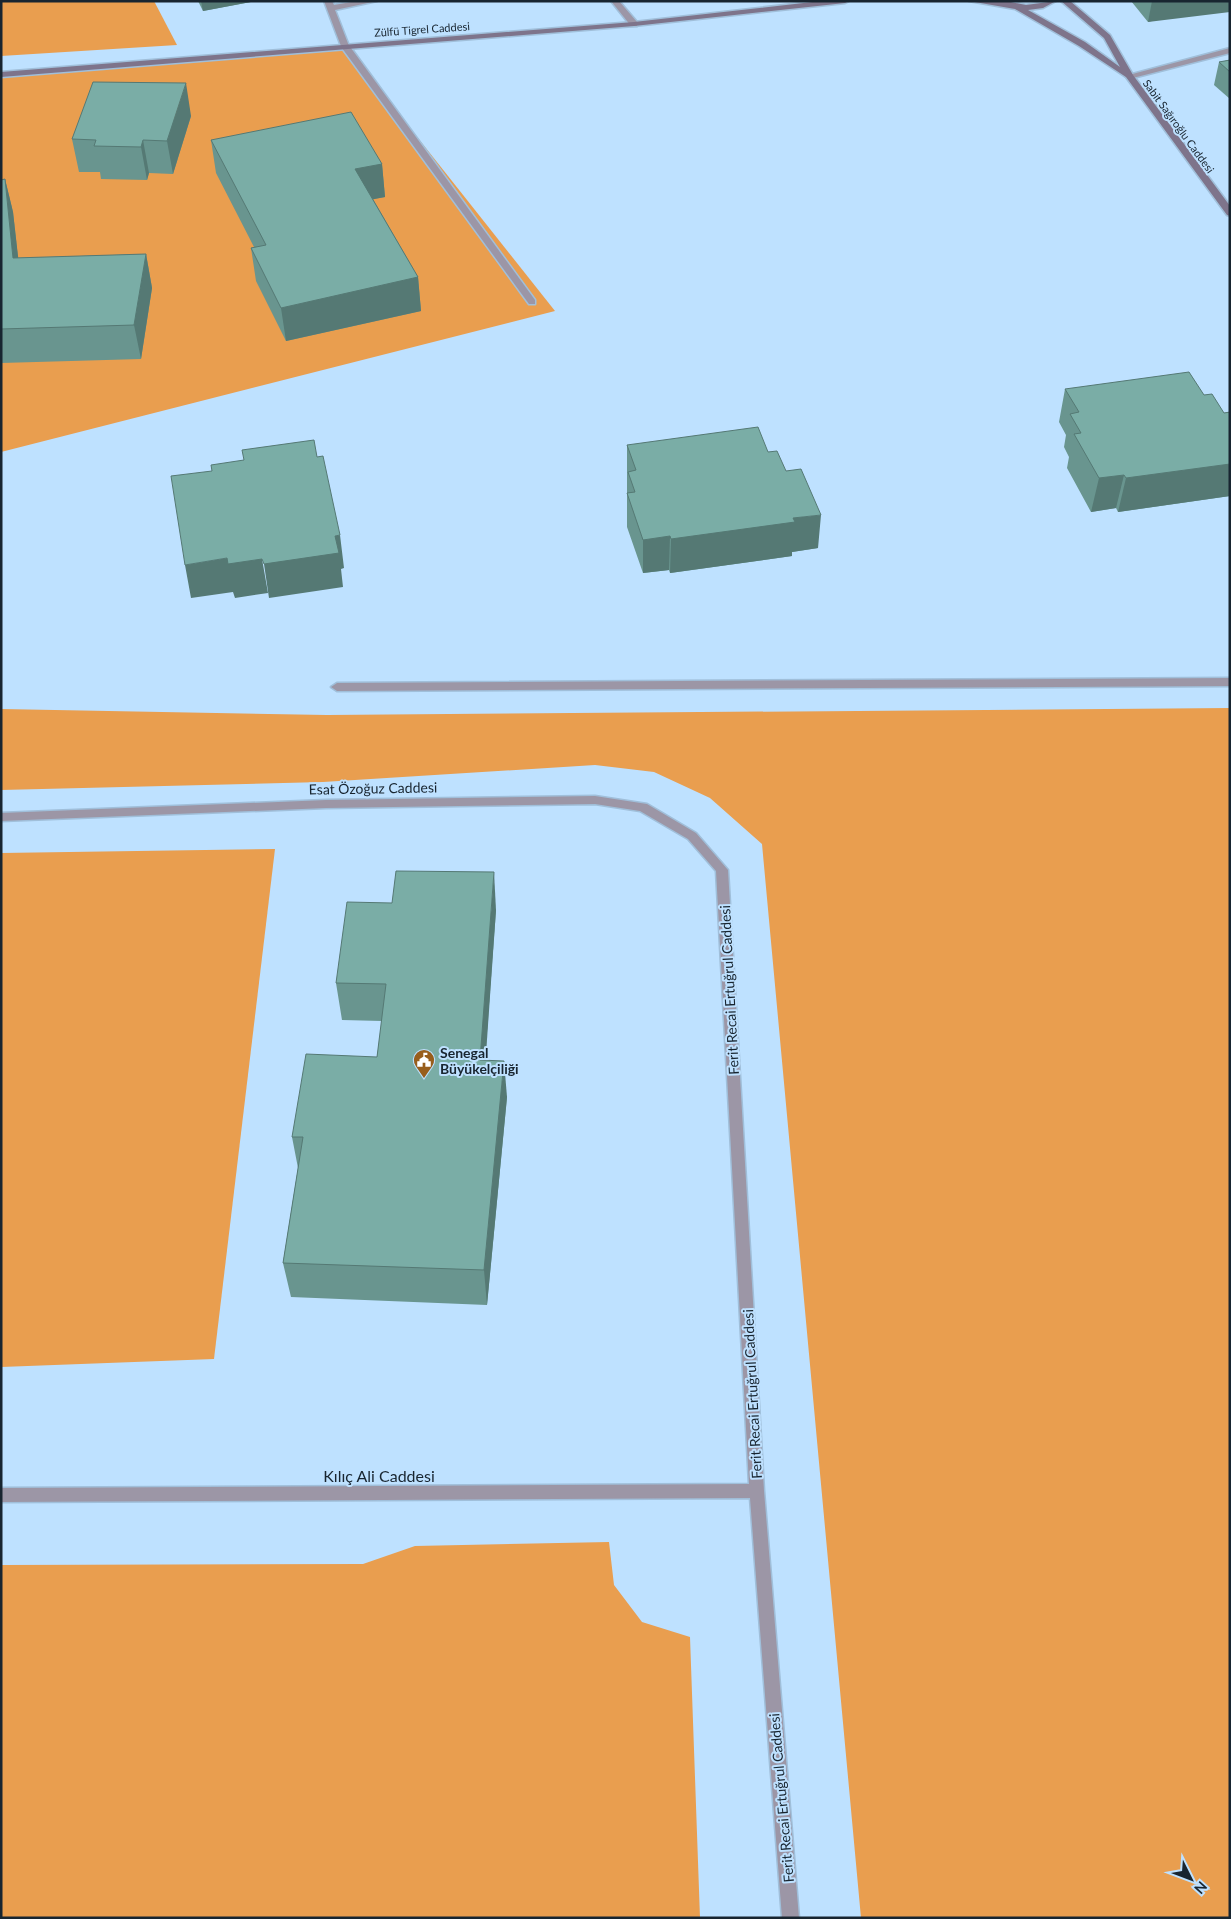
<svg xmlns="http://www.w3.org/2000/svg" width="1231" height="1919" font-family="Lato,sans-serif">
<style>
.green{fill:#e99e4f}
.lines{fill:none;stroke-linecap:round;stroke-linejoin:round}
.service-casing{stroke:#a0bfda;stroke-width:3}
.minor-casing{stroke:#a0bfda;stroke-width:3}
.secondary-casing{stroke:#a0bfda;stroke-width:3}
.service{fill:#9c96a6;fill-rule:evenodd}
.minor{fill:#9c96a6;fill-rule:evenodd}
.secondary{fill:#7e748b;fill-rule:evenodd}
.wall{fill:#69958f}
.shaded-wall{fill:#557974}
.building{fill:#7aada6;stroke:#557974}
.labels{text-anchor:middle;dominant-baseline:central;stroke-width:4;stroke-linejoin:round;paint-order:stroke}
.far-street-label{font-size:11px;fill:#182530;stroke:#bee1ff}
.street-label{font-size:14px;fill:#182530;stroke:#bee1ff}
.poi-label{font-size:14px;font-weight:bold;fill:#182530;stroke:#bee1ff;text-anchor:start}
.near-street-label{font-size:16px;fill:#182530;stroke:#bee1ff}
</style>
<rect width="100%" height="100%" fill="#bee1ff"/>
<g class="green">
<path d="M1,1H154L177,45L1,56Z"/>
<path d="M345,46L555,311L1,452V75Z"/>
<path d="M1230,708V1918H861L762,844L710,798L654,772L595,765L323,782L1,790V709L327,715Z"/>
<path d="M275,849L214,1359L1,1367V853Z"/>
<path d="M609,1542L614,1585L642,1622L690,1637L700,1918H1V1565L363,1564L415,1546Z"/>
</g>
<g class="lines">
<g class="service-casing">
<g id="service">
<path d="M324,1H332L334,5L357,1H377L335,10L349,46L345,48L341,46Z"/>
<path d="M1230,678V686L337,691L331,687L337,683Z"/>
</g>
</g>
<g class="minor-casing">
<g id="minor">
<path d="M611,1H619L637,22V26H631Z"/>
<path d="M342,44H348L535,300V304H529L342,48Z"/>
<path d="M1230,48V53L1129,79L1125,76Z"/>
<path d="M595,796L647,804L696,833L728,870L764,1491L799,1918H782L750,1498L1,1502V1488L749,1484L716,871L688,839L640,811L595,804L326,808L1,821V813L326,800Z"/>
</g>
</g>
<g class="secondary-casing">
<g id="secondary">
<path d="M821,1H849L845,3L634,26L1,77V72L634,22Z"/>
<path d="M969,1H1006L1026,5L1056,1L1043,8L1028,10L1085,42L1120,67L1104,38L1061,1H1070L1110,35L1133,75L1230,206V216L1227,215L1126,77L1079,46L1015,9Z"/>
</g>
</g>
<use href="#service" class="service"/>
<use href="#minor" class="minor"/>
<use href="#secondary" class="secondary"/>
</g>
<g class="wall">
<path d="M198,1H256L203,11Z"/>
<path d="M1131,1H1230L1148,22Z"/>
<path d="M1230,60V99L1214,85L1219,62Z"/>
<path d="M191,116L173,174L149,173L147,180L101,179L100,172H79L72,139Z"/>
<path d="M211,140L382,164L385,197L373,199L418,277L421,311L286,341L256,281L251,248L254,247L216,173Z"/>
<path d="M5,179L13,212L18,258L146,254L152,288L141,359L1,363V180Z"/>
<path d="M1065,389L1204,395L1224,413L1230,412V496L1118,512L1116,508L1091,512L1067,468L1069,457L1064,447L1066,435L1059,422Z"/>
<path d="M627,445L768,452L818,548L792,552V556L670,573L669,570L643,573L627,527Z"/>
<path d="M496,910L485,1060L507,1097L487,1305L291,1297L283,1263L298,1168L292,1137L377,1057L382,1021L342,1020L336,983Z"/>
</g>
<g class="shaded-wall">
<path d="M201,1H256L203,11Z"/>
<path d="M1152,1H1230V12L1148,22Z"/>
<path d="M186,83L191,116L173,174L167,141Z"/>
<path d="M143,140L149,173L147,180L141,147Z"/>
<path d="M382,164L385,197L359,202L355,169Z"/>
<path d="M5,179L13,212L22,291L13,258Z"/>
<path d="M146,254L152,288L141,359L134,325Z"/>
<path d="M418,277L421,311L286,341L281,308Z"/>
<path d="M1230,464V496L1118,512L1126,478Z"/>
<path d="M1124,475L1116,508L1091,512L1099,478Z"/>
<path d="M821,515L818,548L792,552V556L670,573L671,539L793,518Z"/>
<path d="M340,535L344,568L341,569L343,587L269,598L264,564L335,536Z"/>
<path d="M670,536L669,570L643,573V540Z"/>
<path d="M227,558L262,559L268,593L235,598L233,592L191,598L185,565Z"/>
<path d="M494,872L496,910L483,1097L480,1060Z"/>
<path d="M504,1061L507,1097L487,1305L484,1270Z"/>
</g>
<g class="building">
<path d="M1230,60V72L1219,62Z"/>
<path d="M93,82L186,83L167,141L143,140L141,147L94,146L96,140L72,139Z"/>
<path d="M351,112L382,164L355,169L418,277L281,308L251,248L266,245L211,140Z"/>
<path d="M5,179L13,258L146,254L134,325L1,329V180Z"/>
<path d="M1189,372L1204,395L1212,394L1224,413L1230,412V464L1126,478L1124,475L1099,478L1074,434L1081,433L1070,414L1079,412L1065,389Z"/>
<path d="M758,427L768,452L777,451L786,471L801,469L821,515L793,518L795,522L671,539L670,536L643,540L627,493L635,492L628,472L636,470L627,445Z"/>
<path d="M314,440L317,457L323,456L340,535L335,536L339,553L264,564L262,559L228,564L227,558L185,565L171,476L212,471L211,465L244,460L242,450Z"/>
<path d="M396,871L494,872L480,1060L504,1061L484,1270L283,1263L303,1137H292L306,1054L377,1057L386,984L336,983L347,902L392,903Z"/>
</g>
<defs>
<g id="civic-pin" transform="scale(1.125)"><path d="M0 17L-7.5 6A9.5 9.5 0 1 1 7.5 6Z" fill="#985e1c" stroke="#bee1ff"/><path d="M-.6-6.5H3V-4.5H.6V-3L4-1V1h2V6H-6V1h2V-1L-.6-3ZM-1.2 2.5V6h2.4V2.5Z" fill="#fff"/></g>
</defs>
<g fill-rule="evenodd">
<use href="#civic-pin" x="424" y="1060"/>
</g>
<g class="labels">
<g class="far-street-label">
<text transform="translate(422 29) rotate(-4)">Zülfü Tigrel Caddesi</text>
<text transform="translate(1179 126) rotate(54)">Sabit Sağıroğlu Caddesi</text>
</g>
<g class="street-label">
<text transform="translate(373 788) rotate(-1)">Esat Özoğuz Caddesi</text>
<text transform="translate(729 990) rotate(-93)">Ferit Recai Ertuğrul Caddesi</text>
<text transform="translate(752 1394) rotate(-93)">Ferit Recai Ertuğrul Caddesi</text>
<text transform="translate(781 1798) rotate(-95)">Ferit Recai Ertuğrul Caddesi</text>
</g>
<g class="poi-label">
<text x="440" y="1052">Senegal<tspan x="440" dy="16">Büyükelçiliği</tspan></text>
</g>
<g class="near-street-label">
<text x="379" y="1475">Kılıç Ali Caddesi</text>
</g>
</g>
<rect width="1231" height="1919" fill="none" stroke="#182530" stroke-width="5"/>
<g transform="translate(1191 1879) rotate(132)" stroke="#bee1ff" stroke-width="4" paint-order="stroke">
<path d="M0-4L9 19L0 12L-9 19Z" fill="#182530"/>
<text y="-8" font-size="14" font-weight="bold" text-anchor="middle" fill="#182530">N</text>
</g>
</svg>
